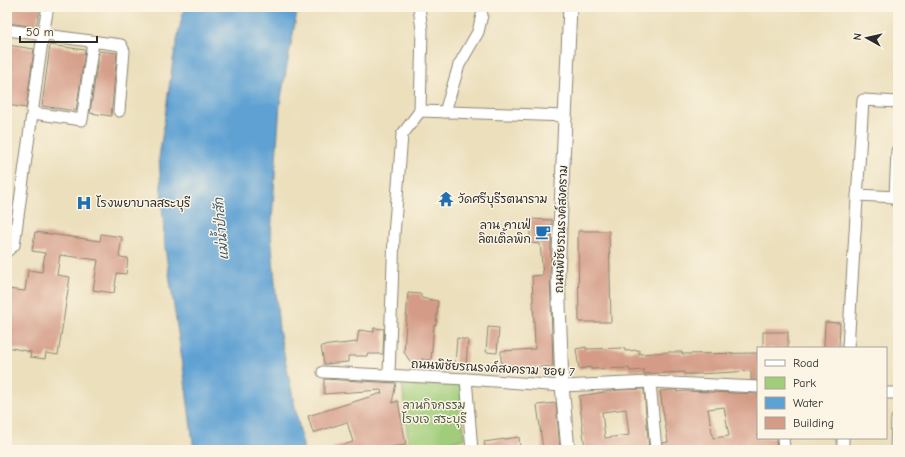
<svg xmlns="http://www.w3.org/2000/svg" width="905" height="457" font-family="'Comic Neue','Playpen Sans Thai',sans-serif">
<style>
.green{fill:#a1cd7a;stroke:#667c52}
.water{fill:#5fa1d3;stroke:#45667f}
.building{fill:#d49c87;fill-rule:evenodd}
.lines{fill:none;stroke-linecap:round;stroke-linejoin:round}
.minor-casing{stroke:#8b8574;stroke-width:13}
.tertiary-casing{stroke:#8b8574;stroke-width:15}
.minor{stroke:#fff;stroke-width:11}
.tertiary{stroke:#fff;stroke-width:13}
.labels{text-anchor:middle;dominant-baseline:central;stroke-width:3;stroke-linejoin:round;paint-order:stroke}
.poi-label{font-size:12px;fill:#2b2b2b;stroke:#fcf5e5;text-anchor:start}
.street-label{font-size:12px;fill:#2b2b2b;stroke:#fcf5e5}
.park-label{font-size:12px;fill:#4e5c43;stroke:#fcf5e5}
.water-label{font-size:13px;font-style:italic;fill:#405a6e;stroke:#fcf5e5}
</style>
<rect width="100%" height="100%" fill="#fcf5e5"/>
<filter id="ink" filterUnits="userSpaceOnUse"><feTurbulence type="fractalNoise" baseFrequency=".025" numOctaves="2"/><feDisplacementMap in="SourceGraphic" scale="8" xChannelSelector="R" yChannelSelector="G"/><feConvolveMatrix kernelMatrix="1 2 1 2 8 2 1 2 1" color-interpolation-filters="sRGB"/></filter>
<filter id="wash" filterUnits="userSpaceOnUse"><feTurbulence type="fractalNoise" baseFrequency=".012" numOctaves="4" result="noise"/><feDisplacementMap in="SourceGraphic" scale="16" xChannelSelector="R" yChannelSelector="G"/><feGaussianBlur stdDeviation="0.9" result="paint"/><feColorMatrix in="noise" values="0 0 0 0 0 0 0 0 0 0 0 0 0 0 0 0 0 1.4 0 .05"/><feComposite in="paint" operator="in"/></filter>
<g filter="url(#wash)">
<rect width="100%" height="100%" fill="#ebdfbc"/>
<path class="green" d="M402,381L461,385L464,439L409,450Z"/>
<path class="water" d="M184,7H298L280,103L271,234L279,330L304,450H194L182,359L165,248L159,158L173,60Z"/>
<g id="blocks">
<g class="building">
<path d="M7,7H40L36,27L7,23Z"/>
<path d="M7,45L34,49L26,108L7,105Z"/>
<path d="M50,45L85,50L76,111L42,106Z"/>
<path d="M99,51L117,53L111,116L90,113Z"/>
<path d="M530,219L552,220L550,275L553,366L501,370V351L535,349V346L532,276L543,275L540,244L530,243Z"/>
<path d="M578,231H609L611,322H579Z"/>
<path d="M35,232L100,241L101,234L122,237L119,257L128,258L126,274L117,273L114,293L93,290L98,260L60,255L57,275L70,277L58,355L46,353L45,359L30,357L31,352L7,347V289L25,291L28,270L42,272L45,253L32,251Z"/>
<path d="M408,293L421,294V298L438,301L436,325H434L431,360L421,359V361L411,363L404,352Z"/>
<path d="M825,322L840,323L839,348H824Z"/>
<path d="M488,327L499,328L497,353L486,352Z"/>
<path d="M374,328L384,329L383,354H367V356H348V362L324,364L321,346L357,342L359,330L374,332Z"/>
<rect x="763" y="332" width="25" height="16"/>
<path d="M457,338L468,340L466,364H455Z"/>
<path d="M586,347V349L624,348L625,351L639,350V354L668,352H682V354L758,353V380H751V371L698,374H684V372L644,374V370L630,371L629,368L591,369L590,367L579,369L576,349Z"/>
<path d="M324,379L396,383L392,403L398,401L406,445L388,447V450H333V448L353,442L347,422L313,433L308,416L382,393L381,390L324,394Z"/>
<path d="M644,389L649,450H585L579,396L618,390ZM626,409L629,435L605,438L602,412Z"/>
<path d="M671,390H677V392L686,391L758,394V438H776L777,450H663L662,443L668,442L660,391ZM724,407L729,436L713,438L708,409Z"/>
<path d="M556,403L560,450H543L537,405Z"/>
<path d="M519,437L520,450H486L484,442Z"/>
</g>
</g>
</g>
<g filter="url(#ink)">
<use href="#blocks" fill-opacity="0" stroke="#8b8574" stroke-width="1"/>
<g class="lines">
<g class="minor-casing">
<g id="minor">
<path d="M419,7L422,30L420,111"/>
<path d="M7,30L121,45L124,51L119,111"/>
<path d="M445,112L459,65L478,32L482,15"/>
<path d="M33,113L82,120L93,42"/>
<path d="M857,195L896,197"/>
<path d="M7,251L14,245L43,34L48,7"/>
<path d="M848,348L863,100L898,102"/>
<path d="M323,372L466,379L562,386L650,382L758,387"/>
<path d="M389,375L394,235L402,135L420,111L566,116"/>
<path d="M466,379L472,450"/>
<path d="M650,382L656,450"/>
<path d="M886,393H898"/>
<path d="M783,438L784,450"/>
<path d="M843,450V438"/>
</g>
</g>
<g class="tertiary-casing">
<g id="tertiary">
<path d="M898,151L896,197L898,202"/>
<path d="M568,450L562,386L558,275L570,7"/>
<path d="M897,450L898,419"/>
</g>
</g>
<use href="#minor" class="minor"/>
<use href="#tertiary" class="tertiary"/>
</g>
</g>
<defs>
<g id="temple-bare" transform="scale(1.2)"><path d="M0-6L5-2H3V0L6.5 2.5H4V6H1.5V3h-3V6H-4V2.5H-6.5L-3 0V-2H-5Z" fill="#1f6fb2" stroke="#fcf5e5" stroke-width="2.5" paint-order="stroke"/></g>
<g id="hospital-bare" transform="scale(1.2)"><path d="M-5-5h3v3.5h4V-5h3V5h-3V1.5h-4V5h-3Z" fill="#1f6fb2" stroke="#fcf5e5" stroke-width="2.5" paint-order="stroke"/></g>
<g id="cafe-bare" transform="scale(1.2)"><path d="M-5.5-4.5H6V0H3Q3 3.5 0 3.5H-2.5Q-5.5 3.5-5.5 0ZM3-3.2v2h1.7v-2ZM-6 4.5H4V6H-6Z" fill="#1f6fb2" stroke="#fcf5e5" stroke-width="2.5" paint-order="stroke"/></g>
</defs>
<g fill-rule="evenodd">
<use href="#temple-bare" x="446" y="199"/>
<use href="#hospital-bare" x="84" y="203"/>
<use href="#cafe-bare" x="543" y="232"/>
</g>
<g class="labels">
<g class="poi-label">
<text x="458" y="199">วัดศรีบุรีรตนาราม</text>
<text x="96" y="203">โรงพยาบาลสระบุรี</text>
<text x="531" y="225" text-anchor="end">ลาน คาเฟ่<tspan x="531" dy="14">ลิตเติ้ลพิก</tspan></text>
</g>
<g class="street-label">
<text transform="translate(561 229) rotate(-88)">ถนนพิชัยรณรงค์สงคราม</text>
<text transform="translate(493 368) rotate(3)">ถนนพิชัยรณรงค์สงคราม ซอย 7</text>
</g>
<g class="park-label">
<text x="434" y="405">ลานกิจกรรม<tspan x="434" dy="14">โรงเจ สระบุรี</tspan></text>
</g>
<g class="water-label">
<text transform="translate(221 229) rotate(-95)">แม่น้ำป่าสัก</text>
</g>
</g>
<rect width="905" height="457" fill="none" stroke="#fcf5e5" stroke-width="24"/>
<rect x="757" y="347" width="130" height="92" fill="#fcf5e5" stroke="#a8a49b"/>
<rect x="765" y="360" width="20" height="6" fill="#ffffff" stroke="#a8a49b"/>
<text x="793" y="367" font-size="12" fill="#2b2b2b">Road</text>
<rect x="765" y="377" width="20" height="12" fill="#a1cd7a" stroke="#a8a49b"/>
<text x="793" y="387" font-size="12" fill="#2b2b2b">Park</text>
<rect x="765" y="397" width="20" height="12" fill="#5fa1d3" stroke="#a8a49b"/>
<text x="793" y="407" font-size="12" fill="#2b2b2b">Water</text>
<rect x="765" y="417" width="20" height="12" fill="#d49c87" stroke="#a8a49b"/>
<text x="793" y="427" font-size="12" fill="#2b2b2b">Building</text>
<g transform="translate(867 38) rotate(278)" stroke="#fcf5e5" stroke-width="3" paint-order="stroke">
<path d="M0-3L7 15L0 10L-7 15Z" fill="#2b2b2b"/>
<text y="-6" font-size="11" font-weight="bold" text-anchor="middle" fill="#2b2b2b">N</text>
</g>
<path d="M20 36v6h77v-6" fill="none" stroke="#2b2b2b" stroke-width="2"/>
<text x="26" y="36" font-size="12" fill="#2b2b2b" stroke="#fcf5e5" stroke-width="3" paint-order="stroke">50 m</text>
</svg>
